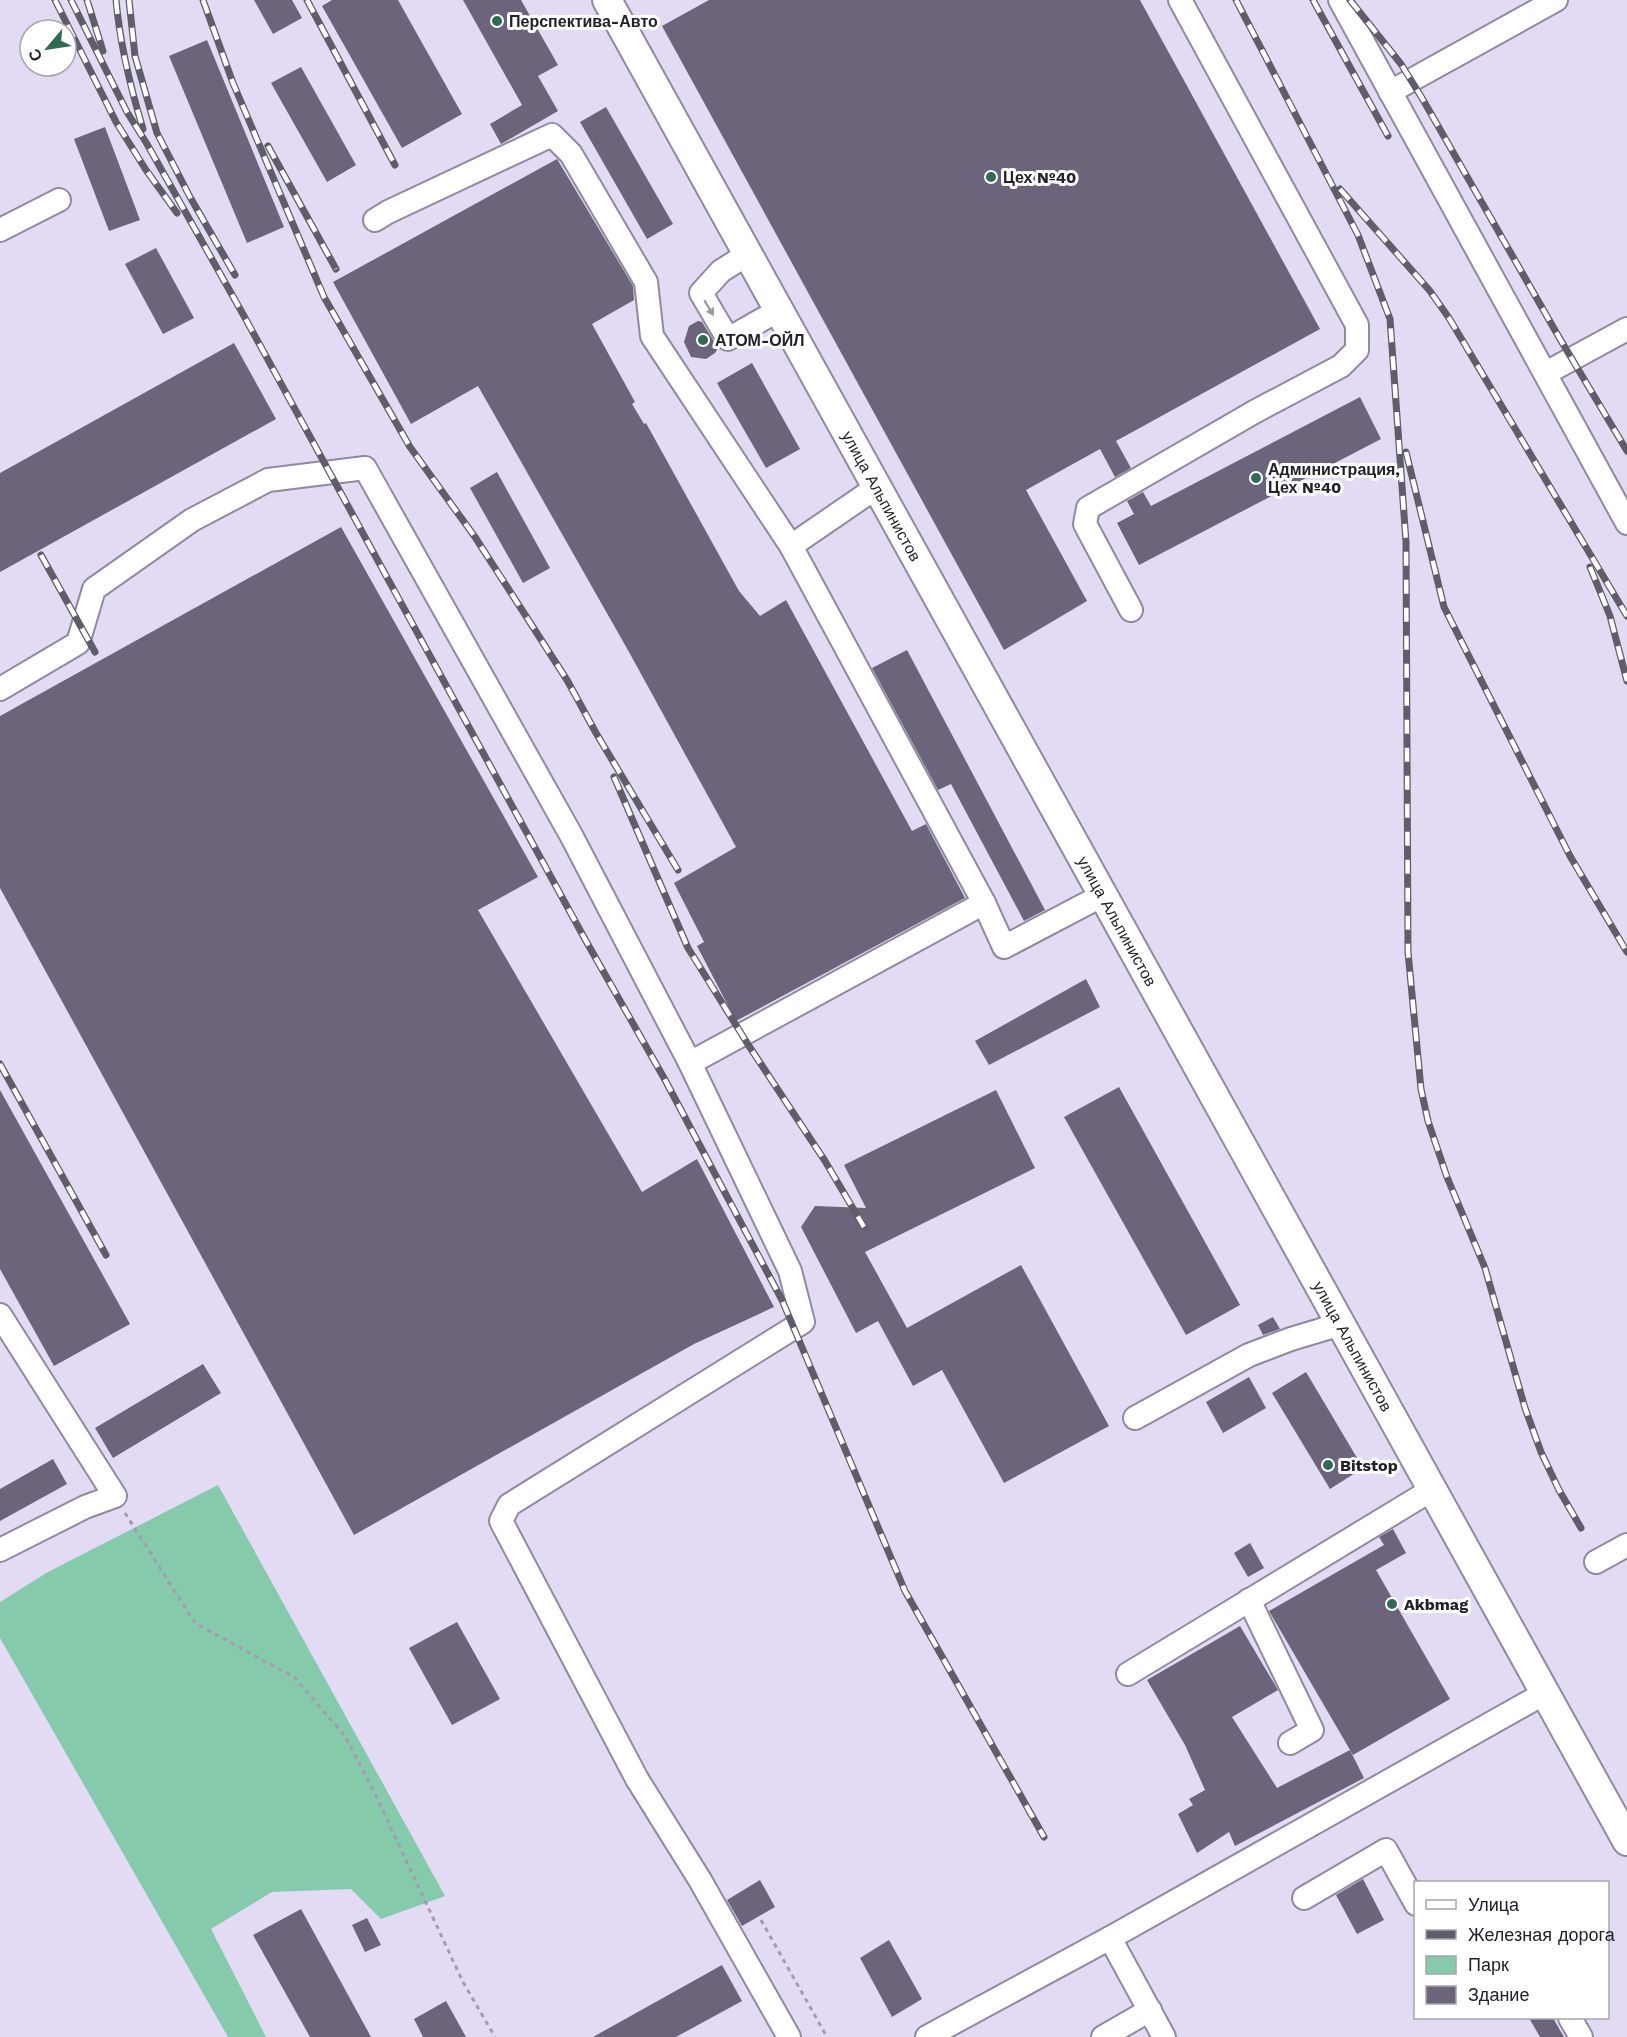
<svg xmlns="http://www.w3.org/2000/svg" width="1627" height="2037" font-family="'Work Sans',sans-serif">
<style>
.green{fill:#86caac}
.building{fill:#6c647a}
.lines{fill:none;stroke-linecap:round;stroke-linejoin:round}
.minor-casing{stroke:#9189a0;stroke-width:26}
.major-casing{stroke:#9189a0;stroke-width:32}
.path{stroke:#a39cb0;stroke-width:3;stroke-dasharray:4.5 4.5;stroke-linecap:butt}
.minor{stroke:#fff;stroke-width:22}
.major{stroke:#fff;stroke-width:28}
.rail-casing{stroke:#615c6a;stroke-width:7}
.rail{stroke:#fff;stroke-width:4.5;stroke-dasharray:14;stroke-linecap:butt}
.oneway{fill:#9c9b9f}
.poi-dot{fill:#316a53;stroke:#fff;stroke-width:2}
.labels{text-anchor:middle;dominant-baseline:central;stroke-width:6;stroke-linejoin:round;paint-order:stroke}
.poi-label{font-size:16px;font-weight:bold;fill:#242029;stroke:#fff;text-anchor:start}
.street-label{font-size:16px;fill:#242029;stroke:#fff}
</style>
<rect width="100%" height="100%" fill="#e3dbf4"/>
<path class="green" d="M218,1485L445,1896L381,1919L351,1889L272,1892L211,1929L266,2037H228L0,1638V1602L48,1572Z"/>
<g class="building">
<path d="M254,0H292L302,18L273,34Z"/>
<path d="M332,0H398L462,114L402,148L322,6Z"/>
<path d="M463,0H521L558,65L538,76L558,111L501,144L490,124L522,105Z"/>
<path d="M709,0H1140L1320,329L1116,441L1131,468L1115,477L1100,449L1026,490L1087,601L1004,650L662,26Z"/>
<path d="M207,40L284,227L247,243L169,56Z"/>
<path d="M301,67L356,165L327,182L271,83Z"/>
<path d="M606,107L673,224L647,239L580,122Z"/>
<path d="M105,127L140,220L109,231L74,139Z"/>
<path d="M557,159L633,286L634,300L592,324L635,402L632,404L644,424L646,423L739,591L760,616L786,600L912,831L926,824L965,898L736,1021L697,946L704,942L674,883L736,847L629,652L478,386L411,424L333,282Z"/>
<path d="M156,248L194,318L163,334L125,264Z"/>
<path d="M698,321L702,322L718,348L715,353L706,359L691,357L684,342L689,326Z"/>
<path d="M234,343L276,419L0,572V473Z"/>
<path d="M752,363L800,449L766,468L717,383Z"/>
<path d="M1360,397L1381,439L1139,565L1117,523L1134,514L1127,501L1143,492L1151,506Z"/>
<path d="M497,472L550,568L523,583L470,488Z"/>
<path d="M341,527L538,877L478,910L642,1192L697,1159L774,1307L694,1344L354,1535L0,888V716Z"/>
<path d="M907,650L1045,910L1024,921L951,784L938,790L872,668Z"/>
<path d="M1086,979L1100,1007L989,1065L975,1041Z"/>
<path d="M1119,1087L1240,1305L1186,1335L1064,1117Z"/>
<path d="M0,1090L130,1324L54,1366L0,1269Z"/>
<path d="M996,1090L1035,1168L865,1252L907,1328L1021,1265L1109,1426L1004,1483L942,1370L913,1386L878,1321L856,1333L801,1227L815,1206L866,1208L844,1165Z"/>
<path d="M1273,1317L1280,1329L1263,1335L1258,1325Z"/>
<path d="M203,1364L221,1393L113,1458L95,1428Z"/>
<path d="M1306,1372L1363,1468L1330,1489L1272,1393Z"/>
<path d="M1249,1377L1266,1408L1223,1433L1206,1402Z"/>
<path d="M53,1459L67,1484L0,1521V1489Z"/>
<path d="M1393,1529L1406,1553L1376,1570L1450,1699L1353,1755L1269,1611L1384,1545L1379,1537Z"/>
<path d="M1250,1543L1264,1568L1248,1577L1234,1553Z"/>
<path d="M457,1622L500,1699L452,1725L409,1648Z"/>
<path d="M1240,1626L1278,1690L1232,1717L1277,1788L1350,1750L1364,1778L1235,1846L1229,1832L1197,1853L1178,1814L1193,1805L1189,1799L1205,1790L1185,1745L1147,1680Z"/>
<path d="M1363,1879L1384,1920L1357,1934L1336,1895Z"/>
<path d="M760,1880L775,1907L742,1926L727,1900Z"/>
<path d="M301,1909L371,2037H310L253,1935Z"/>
<path d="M367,1918L381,1945L365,1952L352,1925Z"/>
<path d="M889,1940L922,1999L892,2017L860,1958Z"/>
<path d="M722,1965L742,2001L676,2037H593Z"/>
<path d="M446,2001L466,2037H423L414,2019Z"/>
<path d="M1529,2018H1553L1564,2037H1540Z"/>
</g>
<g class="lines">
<g class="minor-casing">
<g id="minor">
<path d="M1340,0L1627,523"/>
<path d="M1390,92L1556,0"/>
<path d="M375,220L388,212L552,135L571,154L646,282L652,336L791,546"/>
<path d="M0,230L59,200"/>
<path d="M748,254L721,271L701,293L728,339L779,310"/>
<path d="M1546,373L1627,329"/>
<path d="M877,487L791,546L984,903L1004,947L1103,895"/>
<path d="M1131,610L1085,524L1088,508L1256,411L1341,366L1357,350V325L1180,0"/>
<path d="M0,689L78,643L94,589L192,520L268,480L365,468L571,835L690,1063"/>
<path d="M0,1315L115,1496L85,1507L0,1550"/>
<path d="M1135,1418L1249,1355L1291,1339L1341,1324"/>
<path d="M1596,1562L1627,1545"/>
<path d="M1249,1600L1312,1730L1290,1743"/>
<path d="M1128,1674L1433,1489"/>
<path d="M1304,1898L1386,1850L1416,1904"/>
<path d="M1110,1938L1164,2037"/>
<path d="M1570,2018L1581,2037"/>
<path d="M789,2037L700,1880L637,1779L501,1521L509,1505L803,1322L790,1271L690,1063L984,903"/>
<path d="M927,2037L1110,1938L1545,1693"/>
<path d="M1103,2037L1150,2010"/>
</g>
</g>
<g class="major-casing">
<g id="major">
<path id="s1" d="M607,0L1627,1841"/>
</g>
</g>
<g class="path">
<path d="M125,1513L195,1623L294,1677L345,1736L377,1798L463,1982L495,2037"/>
<path d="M761,1920L827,2037"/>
</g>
<use href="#minor" class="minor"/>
<use href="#major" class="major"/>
<g class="rail-casing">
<g id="rail">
<path d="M55,0L116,122L146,170L177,213"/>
<path d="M71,0L127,112L147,144L244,316L586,941L664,1078L782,1300L905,1591L1044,1837"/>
<path d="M87,0L103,51"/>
<path d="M116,0C120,44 130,86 143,129"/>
<path d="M129,0L135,56L157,133L190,197L235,275"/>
<path d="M203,0L233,83L324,297L410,447L475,537L567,680L596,733L678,870"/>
<path d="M307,0L395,165"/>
<path d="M1236,0L1358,235L1390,319L1406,542L1408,952L1421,1089L1428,1121L1447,1177L1485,1268L1525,1408L1541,1452L1559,1490L1581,1528"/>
<path d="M1313,0L1388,136"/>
<path d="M1350,0L1401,64L1422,98L1560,339L1627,451"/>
<path d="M268,146L336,269"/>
<path d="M1340,189L1430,291L1449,318L1627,616"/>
<path d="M1406,452L1444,607L1570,856L1627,952"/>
<path d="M41,555L95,652"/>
<path d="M1590,567L1610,616L1627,681"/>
<path d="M614,777L688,948L749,1046L825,1161L864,1227"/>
<path d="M0,1064L106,1255"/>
</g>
</g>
<use href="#rail" class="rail"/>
</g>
<defs><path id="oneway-solid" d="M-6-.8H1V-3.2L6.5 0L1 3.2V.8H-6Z" transform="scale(1.5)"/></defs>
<use class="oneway" href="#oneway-solid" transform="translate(709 308) rotate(59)"/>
<g class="poi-dot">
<circle cx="497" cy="21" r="6"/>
<circle cx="991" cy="177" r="6"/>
<circle cx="703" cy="340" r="6"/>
<circle cx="1256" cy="478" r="6"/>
<circle cx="1328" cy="1465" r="6"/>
<circle cx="1392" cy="1604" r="6"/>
</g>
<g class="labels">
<g class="poi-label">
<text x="509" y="21">Перспектива-Авто</text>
<text x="1003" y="177">Цех №40</text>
<text x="715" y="340">АТОМ-ОЙЛ</text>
<text x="1268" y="469">Администрация,<tspan x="1268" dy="18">Цех №40</tspan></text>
<text x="1340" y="1465">Bitstop</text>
<text x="1404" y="1604">Akbmag</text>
</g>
<g class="street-label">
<text stroke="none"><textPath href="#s1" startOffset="567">улица Альпинистов</textPath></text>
<text stroke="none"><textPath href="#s1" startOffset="1053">улица Альпинистов</textPath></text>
<text stroke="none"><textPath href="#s1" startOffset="1539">улица Альпинистов</textPath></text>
</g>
</g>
<rect x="1414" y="1881" width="195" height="138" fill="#ffffff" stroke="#a7a6a9" stroke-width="1.5"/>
<rect x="1426" y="1900" width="30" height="9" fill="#ffffff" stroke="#a7a6a9" stroke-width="1.5"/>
<text x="1468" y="1911" font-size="18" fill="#242029">Улица</text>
<rect x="1426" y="1930" width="30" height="9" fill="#615c6a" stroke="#a7a6a9" stroke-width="1.5"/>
<text x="1468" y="1941" font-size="18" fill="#242029">Железная дорога</text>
<rect x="1426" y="1956" width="30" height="18" fill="#86caac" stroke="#a7a6a9" stroke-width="1.5"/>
<text x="1468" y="1971" font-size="18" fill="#242029">Парк</text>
<rect x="1426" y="1986" width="30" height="18" fill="#6c647a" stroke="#a7a6a9" stroke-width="1.5"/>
<text x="1468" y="2001" font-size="18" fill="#242029">Здание</text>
<g transform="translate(48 48) rotate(241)"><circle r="28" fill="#ffffff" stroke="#a7a6a9" stroke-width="1.5"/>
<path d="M0-4.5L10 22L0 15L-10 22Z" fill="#316a53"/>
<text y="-9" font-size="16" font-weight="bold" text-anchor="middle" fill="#242029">С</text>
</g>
</svg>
